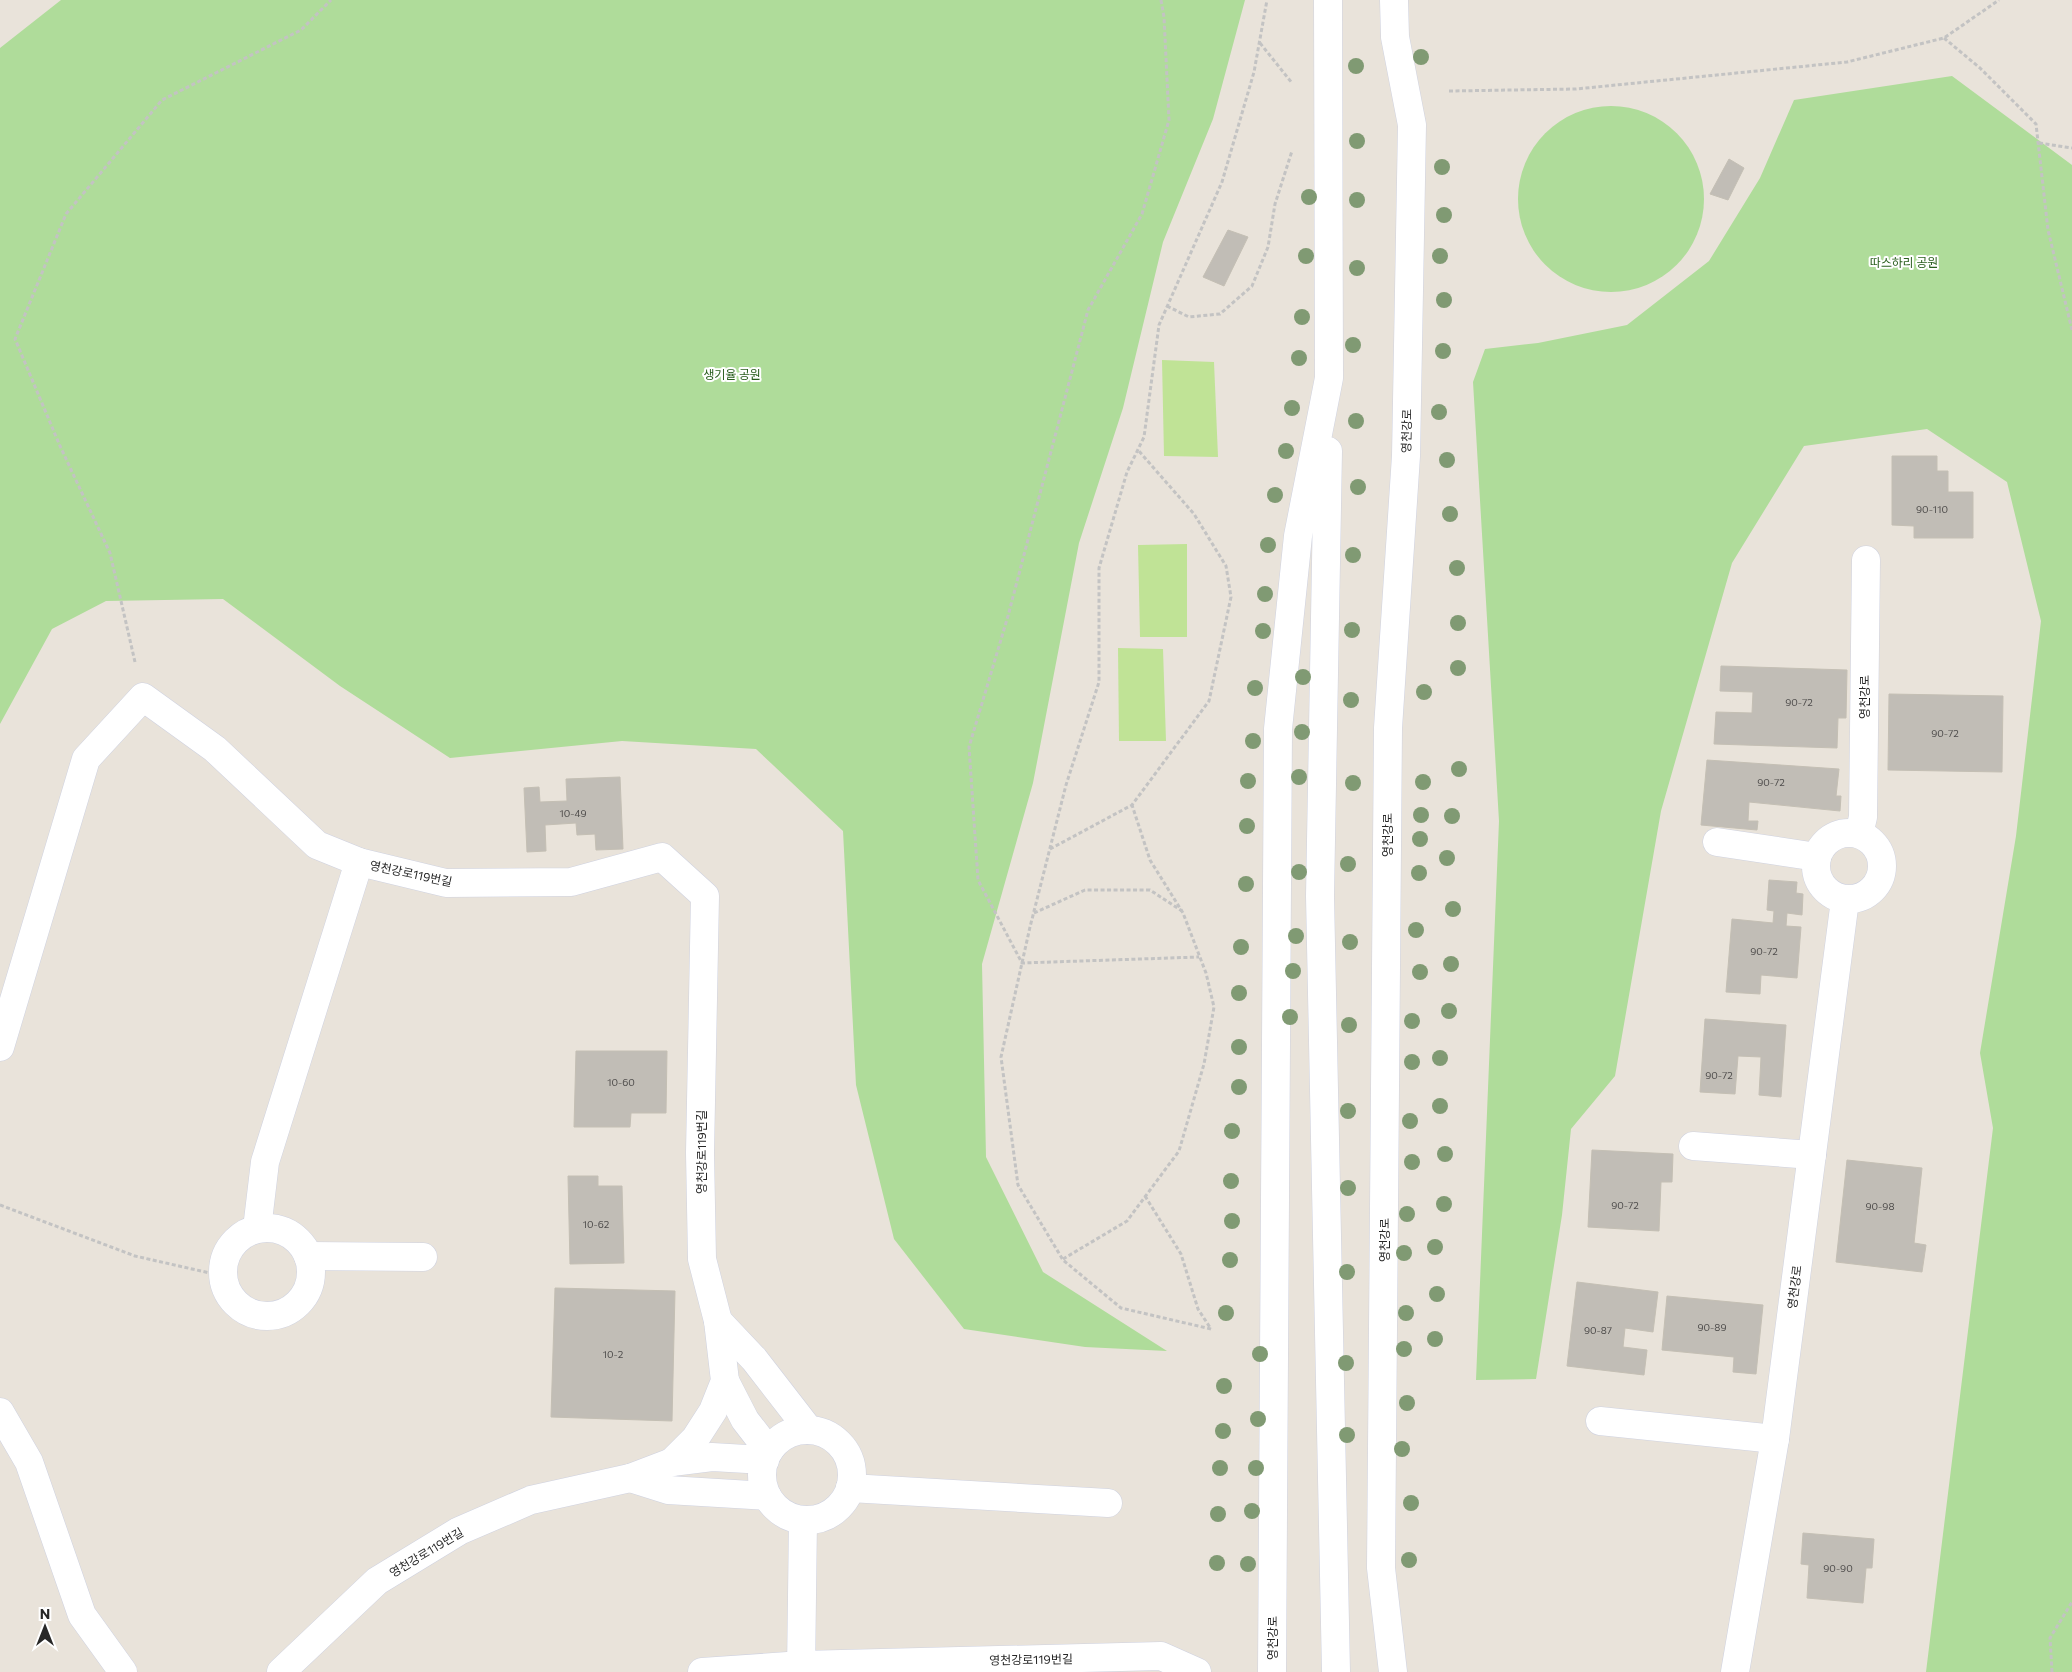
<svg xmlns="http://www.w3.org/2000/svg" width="2072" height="1672" font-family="Commissioner,'Noto Sans KR',sans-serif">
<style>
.park{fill:#afdc9a}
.pitch{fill:#c0e396}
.building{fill:#c1bdb6;stroke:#c4bfb4}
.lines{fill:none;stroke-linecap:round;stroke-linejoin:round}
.street-casing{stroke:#cfd2e0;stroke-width:29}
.secondary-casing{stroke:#cfd2e0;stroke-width:29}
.path{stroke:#c3c3c3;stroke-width:3;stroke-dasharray:4 2.5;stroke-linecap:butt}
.street{stroke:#fff;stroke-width:28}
.secondary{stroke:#fff;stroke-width:28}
.tree{fill:#809a73}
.labels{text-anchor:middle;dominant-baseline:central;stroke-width:4;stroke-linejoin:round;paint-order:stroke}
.number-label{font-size:10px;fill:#4e4c4b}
.park-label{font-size:12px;fill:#2a5e1e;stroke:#fff}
.street-label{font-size:12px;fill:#272727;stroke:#fff}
</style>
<rect width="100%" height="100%" fill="#e9e3da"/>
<g class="park">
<path d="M61,0H1245L1213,119L1163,242L1123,408L1079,543L1033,783L982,964L986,1157L1043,1272L1167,1351L1085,1347L964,1329L894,1239L856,1085L843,831L756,749L622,741L450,758L340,686L223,599L106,601L52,629L0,724V48Z"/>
<path d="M1952,76L2072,165V1672H1926L1993,1128L1980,1053L2016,836L2041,621L2007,482L1927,429L1804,446L1732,563L1661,811L1615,1076L1571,1129L1562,1215L1536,1379L1476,1380L1499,821L1473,382L1485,349L1538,343L1627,325L1709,261L1760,178L1794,100Z"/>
<circle cx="1611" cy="199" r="93"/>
</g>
<g class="pitch">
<path d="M1162,360L1214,362L1218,457L1164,456Z"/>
<path d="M1187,544V637H1140L1138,545Z"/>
<path d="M1118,648L1163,649L1166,741H1119Z"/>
</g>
<g class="building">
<path d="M1729,159L1744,168L1728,200L1710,194Z"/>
<path d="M1228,230L1248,237L1224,286L1203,277Z"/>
<path d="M1892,456H1937V471H1948V492H1973V538H1914V526L1892,525Z"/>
<path d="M1721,666L1847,670L1846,718H1838L1837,748L1714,744L1716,712L1752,713L1753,692L1720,691Z"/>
<path d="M1889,694L2003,696L2002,772L1888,770Z"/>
<path d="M1707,760L1839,769L1836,796H1841L1840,811L1749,802L1748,821H1758L1757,830L1701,825Z"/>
<path d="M620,777L623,849L596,850L595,834L577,835L576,823L545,825L546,851L527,852L524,788L539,787L540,802L567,801L566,779Z"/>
<path d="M1769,880L1797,882L1796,893L1803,894L1802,915L1787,913L1786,926L1801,927L1797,978L1761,975L1760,994L1726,992L1732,919L1773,923L1774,911L1767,910Z"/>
<path d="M1705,1019L1786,1025L1781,1097L1759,1095L1761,1057L1738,1056L1735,1094L1700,1092Z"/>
<path d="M576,1051H667L666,1113H631L630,1127H574Z"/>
<path d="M1592,1150L1673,1154L1672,1182H1661L1659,1231L1588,1227Z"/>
<path d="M1847,1160L1922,1168L1914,1243L1926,1245L1922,1272L1836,1262Z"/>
<path d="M568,1176H598V1186H622L624,1263L570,1264Z"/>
<path d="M1577,1282L1658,1292L1653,1332L1625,1328L1623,1347L1647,1350L1644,1375L1567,1366Z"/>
<path d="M555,1288L675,1291L672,1421L551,1417Z"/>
<path d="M1667,1296L1763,1305L1756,1374L1733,1372L1734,1357L1662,1350Z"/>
<path d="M1803,1533L1874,1539L1872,1568H1866L1863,1603L1807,1598L1809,1565L1801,1564Z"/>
</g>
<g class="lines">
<g class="street-casing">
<g id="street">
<circle cx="1849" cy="866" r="33"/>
<path d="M1859,834L1863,817L1866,560"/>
<path d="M1717,842L1817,857"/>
<path d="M0,1047L86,759L143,697L215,749L317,845L359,862L446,883L571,882L662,857L705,896L700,1153L702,1259L718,1321L725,1381L713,1411L695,1439L672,1462"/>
<path d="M1693,1146L1812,1155"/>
<circle cx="267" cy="1272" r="44"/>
<path d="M257,1229L265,1162L359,862"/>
<path d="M308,1256L423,1257"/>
<path d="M718,1321L754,1359L809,1430"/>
<path d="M725,1381L745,1420L769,1451"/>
<path d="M0,1412L29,1462L82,1615L123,1672"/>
<path d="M1600,1421L1775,1439"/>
<circle cx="807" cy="1475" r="45"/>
<path d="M630,1478L668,1490L767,1496"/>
<path d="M850,1488L1108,1503"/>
<path d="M281,1672L377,1581L459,1531L531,1500L630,1478L672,1462L712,1457L765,1460"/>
<path d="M702,1672L802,1665L1161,1656L1197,1672"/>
<path d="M801,1672L803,1520"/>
<path d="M1735,1672L1775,1439L1845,900"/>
</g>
</g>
<g class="secondary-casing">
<g id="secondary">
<path d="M1328,451L1320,896L1336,1672"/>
<path d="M1272,1672L1278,729L1298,536L1329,378L1328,0"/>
<path d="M1393,1672L1381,1568L1388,728L1406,456L1412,125L1395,37L1394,0"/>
</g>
</g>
<g class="path">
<path d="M1161,0L1164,17L1169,120L1142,214L1088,310L1008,616L969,747L978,880L1022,963L1199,957"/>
<path d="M1944,38L1980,68L2036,124L2048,230L2072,330"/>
<path d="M1260,43L1292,83"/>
<path d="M1449,91L1576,89L1847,62L1944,38L1999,0"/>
<path d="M2039,143L2072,148"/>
<path d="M1167,306L1189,317L1220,314L1252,286L1268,247L1275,204L1292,151"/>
<path d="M135,662L110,553L60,446L15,339L66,214L162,100L301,30L331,0"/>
<path d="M1050,849L1132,805L1209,701L1231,597L1226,566L1194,514L1138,450"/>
<path d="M1034,913L1085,890H1150L1182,911"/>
<path d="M1145,1196L1181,1254L1198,1309L1211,1329"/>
<path d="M0,1205L135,1256L223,1276"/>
<path d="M1063,1259L1127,1221L1179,1151L1204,1064L1214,1007L1206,973L1183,913L1150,860L1132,805"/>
<path d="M1211,1329L1121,1308L1063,1260L1018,1185L1001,1057L1030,927L1066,785L1099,682V568L1127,472L1144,437L1159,325L1222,182L1254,72L1267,0"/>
<path d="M2052,1672L2050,1638L2072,1602"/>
</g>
<use href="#street" class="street"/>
<use href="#secondary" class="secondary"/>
</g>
<g class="tree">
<circle cx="1421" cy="57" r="8"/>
<circle cx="1356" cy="66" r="8"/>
<circle cx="1357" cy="141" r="8"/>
<circle cx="1442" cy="167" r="8"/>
<circle cx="1309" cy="197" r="8"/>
<circle cx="1357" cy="200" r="8"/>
<circle cx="1444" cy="215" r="8"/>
<circle cx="1306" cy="256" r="8"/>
<circle cx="1440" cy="256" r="8"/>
<circle cx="1357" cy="268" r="8"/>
<circle cx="1444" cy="300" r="8"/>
<circle cx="1302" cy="317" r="8"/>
<circle cx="1353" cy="345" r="8"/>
<circle cx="1443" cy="351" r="8"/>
<circle cx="1299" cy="358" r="8"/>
<circle cx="1292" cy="408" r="8"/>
<circle cx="1439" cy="412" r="8"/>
<circle cx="1356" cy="421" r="8"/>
<circle cx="1286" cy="451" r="8"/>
<circle cx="1447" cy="460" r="8"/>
<circle cx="1358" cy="487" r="8"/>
<circle cx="1275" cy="495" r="8"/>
<circle cx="1450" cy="514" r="8"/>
<circle cx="1268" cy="545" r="8"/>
<circle cx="1353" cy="555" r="8"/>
<circle cx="1457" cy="568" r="8"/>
<circle cx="1265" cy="594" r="8"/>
<circle cx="1458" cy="623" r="8"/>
<circle cx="1352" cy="630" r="8"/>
<circle cx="1263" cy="631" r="8"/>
<circle cx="1458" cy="668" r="8"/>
<circle cx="1303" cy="677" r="8"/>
<circle cx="1255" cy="688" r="8"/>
<circle cx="1424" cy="692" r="8"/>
<circle cx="1351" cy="700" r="8"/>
<circle cx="1302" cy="732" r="8"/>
<circle cx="1253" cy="741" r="8"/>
<circle cx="1459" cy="769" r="8"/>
<circle cx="1299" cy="777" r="8"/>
<circle cx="1248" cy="781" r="8"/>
<circle cx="1423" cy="782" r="8"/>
<circle cx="1353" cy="783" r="8"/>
<circle cx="1421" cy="815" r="8"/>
<circle cx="1452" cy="816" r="8"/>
<circle cx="1247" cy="826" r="8"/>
<circle cx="1420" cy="839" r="8"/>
<circle cx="1447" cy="858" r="8"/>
<circle cx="1348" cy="864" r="8"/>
<circle cx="1299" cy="872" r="8"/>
<circle cx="1419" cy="873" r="8"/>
<circle cx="1246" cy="884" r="8"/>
<circle cx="1453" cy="909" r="8"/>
<circle cx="1416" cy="930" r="8"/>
<circle cx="1296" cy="936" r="8"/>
<circle cx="1350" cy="942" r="8"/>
<circle cx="1241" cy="947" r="8"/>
<circle cx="1451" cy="964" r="8"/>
<circle cx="1293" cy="971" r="8"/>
<circle cx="1420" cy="972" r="8"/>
<circle cx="1239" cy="993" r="8"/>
<circle cx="1449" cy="1011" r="8"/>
<circle cx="1290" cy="1017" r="8"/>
<circle cx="1412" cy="1021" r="8"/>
<circle cx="1349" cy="1025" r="8"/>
<circle cx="1239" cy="1047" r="8"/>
<circle cx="1440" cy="1058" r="8"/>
<circle cx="1412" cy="1062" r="8"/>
<circle cx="1239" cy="1087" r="8"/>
<circle cx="1440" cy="1106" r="8"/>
<circle cx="1348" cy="1111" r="8"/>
<circle cx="1410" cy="1121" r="8"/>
<circle cx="1232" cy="1131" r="8"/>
<circle cx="1445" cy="1154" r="8"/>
<circle cx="1412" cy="1162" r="8"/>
<circle cx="1231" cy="1181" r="8"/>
<circle cx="1348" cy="1188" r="8"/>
<circle cx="1444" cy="1204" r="8"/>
<circle cx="1407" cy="1214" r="8"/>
<circle cx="1232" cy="1221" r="8"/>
<circle cx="1435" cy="1247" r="8"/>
<circle cx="1404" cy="1253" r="8"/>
<circle cx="1230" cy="1260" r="8"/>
<circle cx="1347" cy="1272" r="8"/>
<circle cx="1437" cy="1294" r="8"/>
<circle cx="1226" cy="1313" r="8"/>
<circle cx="1406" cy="1313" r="8"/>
<circle cx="1435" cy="1339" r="8"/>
<circle cx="1404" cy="1349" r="8"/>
<circle cx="1260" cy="1354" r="8"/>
<circle cx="1346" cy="1363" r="8"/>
<circle cx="1224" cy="1386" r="8"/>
<circle cx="1407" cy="1403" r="8"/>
<circle cx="1258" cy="1419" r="8"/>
<circle cx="1223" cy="1431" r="8"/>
<circle cx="1347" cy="1435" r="8"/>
<circle cx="1402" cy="1449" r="8"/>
<circle cx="1220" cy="1468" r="8"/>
<circle cx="1256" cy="1468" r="8"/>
<circle cx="1411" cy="1503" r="8"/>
<circle cx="1252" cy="1511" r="8"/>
<circle cx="1218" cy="1514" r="8"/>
<circle cx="1409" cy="1560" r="8"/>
<circle cx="1217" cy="1563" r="8"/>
<circle cx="1248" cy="1564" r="8"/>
</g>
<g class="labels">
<g class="number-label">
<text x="1932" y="509">90-110</text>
<text x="1799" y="702">90-72</text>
<text x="1945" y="733">90-72</text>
<text x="1771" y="782">90-72</text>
<text x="573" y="813">10-49</text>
<text x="1764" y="951">90-72</text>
<text x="1719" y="1075">90-72</text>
<text x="621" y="1082">10-60</text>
<text x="1625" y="1205">90-72</text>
<text x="1880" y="1206">90-98</text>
<text x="596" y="1224">10-62</text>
<text x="1712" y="1327">90-89</text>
<text x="1598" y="1330">90-87</text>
<text x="613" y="1354">10-2</text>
<text x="1838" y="1568">90-90</text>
</g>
<g class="park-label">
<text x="1904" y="262">따스하리 공원</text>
<text x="732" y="374">생기율 공원</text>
</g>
<g class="street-label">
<text transform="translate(1406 431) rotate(-89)">영천강로</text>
<text transform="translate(1864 697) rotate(-90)">영천강로</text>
<text transform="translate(1387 835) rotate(-90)">영천강로</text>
<text transform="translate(411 873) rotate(12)">영천강로119번길</text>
<text transform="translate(701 1152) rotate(-90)">영천강로119번길</text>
<text transform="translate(1384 1240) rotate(-90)">영천강로</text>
<text transform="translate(1794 1287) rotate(-83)">영천강로</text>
<text transform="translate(426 1552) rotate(-31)">영천강로119번길</text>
<text transform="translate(1272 1638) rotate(-90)">영천강로</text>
<text transform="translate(1031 1659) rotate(-1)">영천강로119번길</text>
</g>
</g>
<g transform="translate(45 1627)" stroke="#ffffff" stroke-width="4" paint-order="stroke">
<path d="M0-4L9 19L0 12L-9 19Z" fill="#272727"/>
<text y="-8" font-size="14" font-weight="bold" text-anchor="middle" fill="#272727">N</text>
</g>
</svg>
